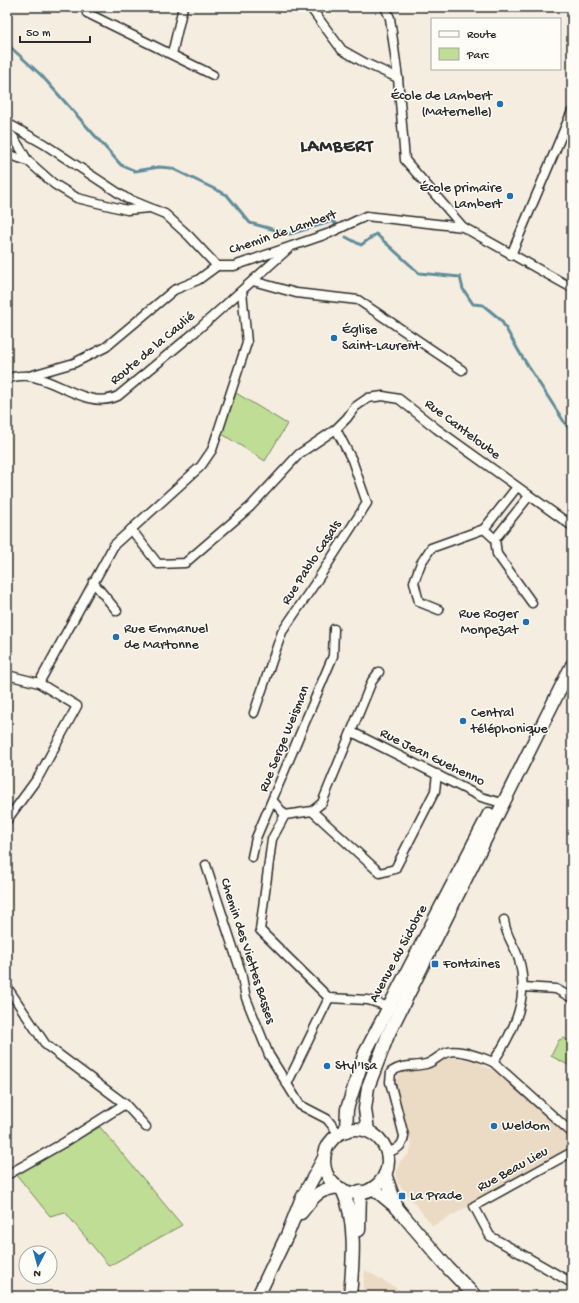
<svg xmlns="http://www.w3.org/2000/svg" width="579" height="1303" font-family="'Gochi Hand',sans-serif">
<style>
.built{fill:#ebdbc5}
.green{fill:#bfdd95;stroke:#758460}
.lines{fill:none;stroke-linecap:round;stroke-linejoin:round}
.stream{stroke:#608d9a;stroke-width:3}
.street-casing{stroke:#2b2b2b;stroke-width:11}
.secondary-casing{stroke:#2b2b2b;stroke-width:15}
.street{stroke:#fdfcf7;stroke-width:8}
.secondary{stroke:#fdfcf7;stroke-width:12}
.poi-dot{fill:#1f6fb2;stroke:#fdfcf7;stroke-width:1.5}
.labels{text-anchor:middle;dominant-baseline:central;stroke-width:3;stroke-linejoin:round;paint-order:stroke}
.poi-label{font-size:14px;fill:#2b2b2b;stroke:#fdfcf7;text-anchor:start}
.street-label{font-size:14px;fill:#2b2b2b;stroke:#fdfcf7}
.district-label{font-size:18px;font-weight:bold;letter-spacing:1px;fill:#2b2b2b;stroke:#fdfcf7}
</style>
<rect width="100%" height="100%" fill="#f5ede0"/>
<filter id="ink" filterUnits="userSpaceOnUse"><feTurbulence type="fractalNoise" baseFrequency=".025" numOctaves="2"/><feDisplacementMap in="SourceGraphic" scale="8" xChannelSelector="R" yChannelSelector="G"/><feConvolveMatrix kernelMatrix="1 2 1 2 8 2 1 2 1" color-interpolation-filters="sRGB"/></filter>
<g filter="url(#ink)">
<g class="built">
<path d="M448,1057L477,1061L483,1066L502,1074L568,1132L565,1152L433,1226L397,1182L396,1176L400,1161L408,1155L412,1146L395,1083L398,1076L403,1071L426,1069Z"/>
<path d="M365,1270L410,1296H362Z"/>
</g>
<g class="green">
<path d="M236,393L287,424L265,461L222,434Z"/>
<path d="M564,1038L572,1043V1067L551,1056L559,1040Z"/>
<path d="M100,1127L182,1225L109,1266L65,1212L50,1216L15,1173Z"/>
</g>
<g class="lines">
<g class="stream">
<path d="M7,44L41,75L121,165L135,171L159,167L171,168L227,195L250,223L290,234L333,221L337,226"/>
<path d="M346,237L361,245L376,234L419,273L460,277L463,289L473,304L483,305L501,320L521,355L572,434"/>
</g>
<g class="street-casing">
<g id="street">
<path d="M310,7L342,50L365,63L398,78"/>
<path d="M385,7L390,18L398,78L405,160L463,227"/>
<path d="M87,13L213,75"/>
<path d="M172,54L183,7"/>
<path d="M7,123L44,144L126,198L165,214L189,236L217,266H234L330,233L366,216L463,227L572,288"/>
<path d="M7,131L14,138L28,161"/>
<path d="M7,154L28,161L54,184L77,198L127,210L149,208"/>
<path d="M511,255L572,111"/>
<path d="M253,281L296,293L358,300L462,370"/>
<path d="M29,376L74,363L106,347L174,290L198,280L217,266"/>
<path d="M7,378C14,377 22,375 29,376C58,380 89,410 118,396L195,332L288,249"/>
<path d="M517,487L484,529L495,539L497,554L532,603"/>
<path d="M131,529L158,564L185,563L250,507L299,454L336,429L347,418L355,407L368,398L383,396L399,399L437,429L572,526"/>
<path d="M495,539L529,496"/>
<path d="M93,582L117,611"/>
<path d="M439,610L419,602L414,582L421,563L431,548L484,529"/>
<path d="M7,675L39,683L77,706L39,776L7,820"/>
<path d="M39,683L114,545L201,466L212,450L247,343L242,291"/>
<path d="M254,713L282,632L318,579L367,503L352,460L336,429"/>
<path d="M352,732L481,797L502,803"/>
<path d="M273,801L285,815"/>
<path d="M312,811L380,873L395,869L435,791L437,774"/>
<path d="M252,857L256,838L333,656L334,629"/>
<path d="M206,865L241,972L246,998L269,1055L300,1105L327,1119L339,1134"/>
<path d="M7,987L46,1045L125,1104L146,1127"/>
<path d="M523,987L556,989L572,998"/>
<path d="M329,998L368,1000L393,1008"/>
<path d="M493,1062C514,1032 530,997 519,960C515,945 506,938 504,920"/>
<path d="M287,1084L329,998L260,930L272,839L285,815L312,811L322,803L372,681L379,672"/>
<path d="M572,1152L474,1206L490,1236L572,1283"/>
<path d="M387,1153C396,1149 403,1147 404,1136L390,1082L391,1072C402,1064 413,1067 426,1064C434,1062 440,1054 448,1052C459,1049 482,1057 493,1062L572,1133"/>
<path d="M7,1175L65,1142L125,1104"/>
</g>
</g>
<g class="secondary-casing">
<g id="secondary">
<circle cx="356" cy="1161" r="32"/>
<path d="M346,1131L347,1109L365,1053L489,814"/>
<path d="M368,1131L365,1109L368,1087L388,1035L572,665"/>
<path d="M385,1174L397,1208"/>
<path d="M373,1188L397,1208L448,1268L475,1296"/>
<path d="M342,1189C357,1221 353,1262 350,1296"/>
<path d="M301,1213C314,1197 316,1190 338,1187"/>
<path d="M359,1230L360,1192"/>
<path d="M258,1296L288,1233L301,1200L324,1158"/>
</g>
</g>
<use href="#street" class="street"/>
<use href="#secondary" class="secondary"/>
</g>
</g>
<g class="poi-dot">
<circle cx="500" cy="104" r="4"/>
<circle cx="510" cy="196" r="4"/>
<circle cx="334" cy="338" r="4"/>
<circle cx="526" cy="622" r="4"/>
<circle cx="116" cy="637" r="4"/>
<circle cx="463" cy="721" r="4"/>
<rect x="431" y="960" width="8" height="8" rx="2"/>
<circle cx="327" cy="1066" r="4"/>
<circle cx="494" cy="1126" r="4"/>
<rect x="398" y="1192" width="8" height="8" rx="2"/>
</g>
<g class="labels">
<g class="poi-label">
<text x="492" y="96" text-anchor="end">École de Lambert<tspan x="492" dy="16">(Maternelle)</tspan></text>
<text x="502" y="188" text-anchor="end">École primaire<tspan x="502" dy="16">Lambert</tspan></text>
<text x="342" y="330">Église<tspan x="342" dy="16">Saint-Laurent</tspan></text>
<text x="518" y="614" text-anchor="end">Rue Roger<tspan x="518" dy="16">Monpezat</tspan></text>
<text x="124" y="629">Rue Emmanuel<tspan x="124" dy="16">de Martonne</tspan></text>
<text x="471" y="713">Central<tspan x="471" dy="16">téléphonique</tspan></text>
<text x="443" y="964">Fontaines</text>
<text x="335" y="1066">Styl'Isa</text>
<text x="502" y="1126">Weldom</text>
<text x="410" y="1196">La Prade</text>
</g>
<g class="street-label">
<text transform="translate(283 233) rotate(-19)">Chemin de Lambert</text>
<text transform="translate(153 349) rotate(-40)">Route de la Caulié</text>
<text transform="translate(462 430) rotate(37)">Rue Canteloube</text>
<text transform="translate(312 563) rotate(-57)">Rue Pablo Casals</text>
<text transform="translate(285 739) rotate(-68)">Rue Serge Weisman</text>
<text transform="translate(432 758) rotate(26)">Rue Jean Guehenno</text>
<text transform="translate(247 951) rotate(72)">Chemin des Viettes Basses</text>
<text transform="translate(399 954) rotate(-62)">Avenue du Sidobre</text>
<text transform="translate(513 1170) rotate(-29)">Rue Beau Lieu</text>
</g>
<g class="district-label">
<text x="337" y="147">LAMBERT</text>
</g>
</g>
<rect width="579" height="1303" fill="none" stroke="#fdfcf7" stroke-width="24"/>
<rect x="12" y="12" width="555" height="1279" fill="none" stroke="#2b2b2b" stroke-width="1.5" filter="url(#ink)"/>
<rect x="431" y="18" width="130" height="52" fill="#fdfcf7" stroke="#a9a8a5"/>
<rect x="439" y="31" width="20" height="6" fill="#fdfcf7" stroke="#a9a8a5"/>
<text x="467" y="38" font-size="12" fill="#2b2b2b">Route</text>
<rect x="439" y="48" width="20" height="12" fill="#bfdd95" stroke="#a9a8a5"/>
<text x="467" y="58" font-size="12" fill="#2b2b2b">Parc</text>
<g transform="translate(38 1265) rotate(186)"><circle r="19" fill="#fdfcf7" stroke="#a9a8a5"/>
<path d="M0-3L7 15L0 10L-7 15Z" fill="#1f6fb2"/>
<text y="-6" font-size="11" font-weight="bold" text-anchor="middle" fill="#2b2b2b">N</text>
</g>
<path d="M20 36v6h70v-6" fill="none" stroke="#2b2b2b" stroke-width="2"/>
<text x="26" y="36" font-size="12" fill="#2b2b2b" stroke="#fdfcf7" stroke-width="3" paint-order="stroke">50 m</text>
</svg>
